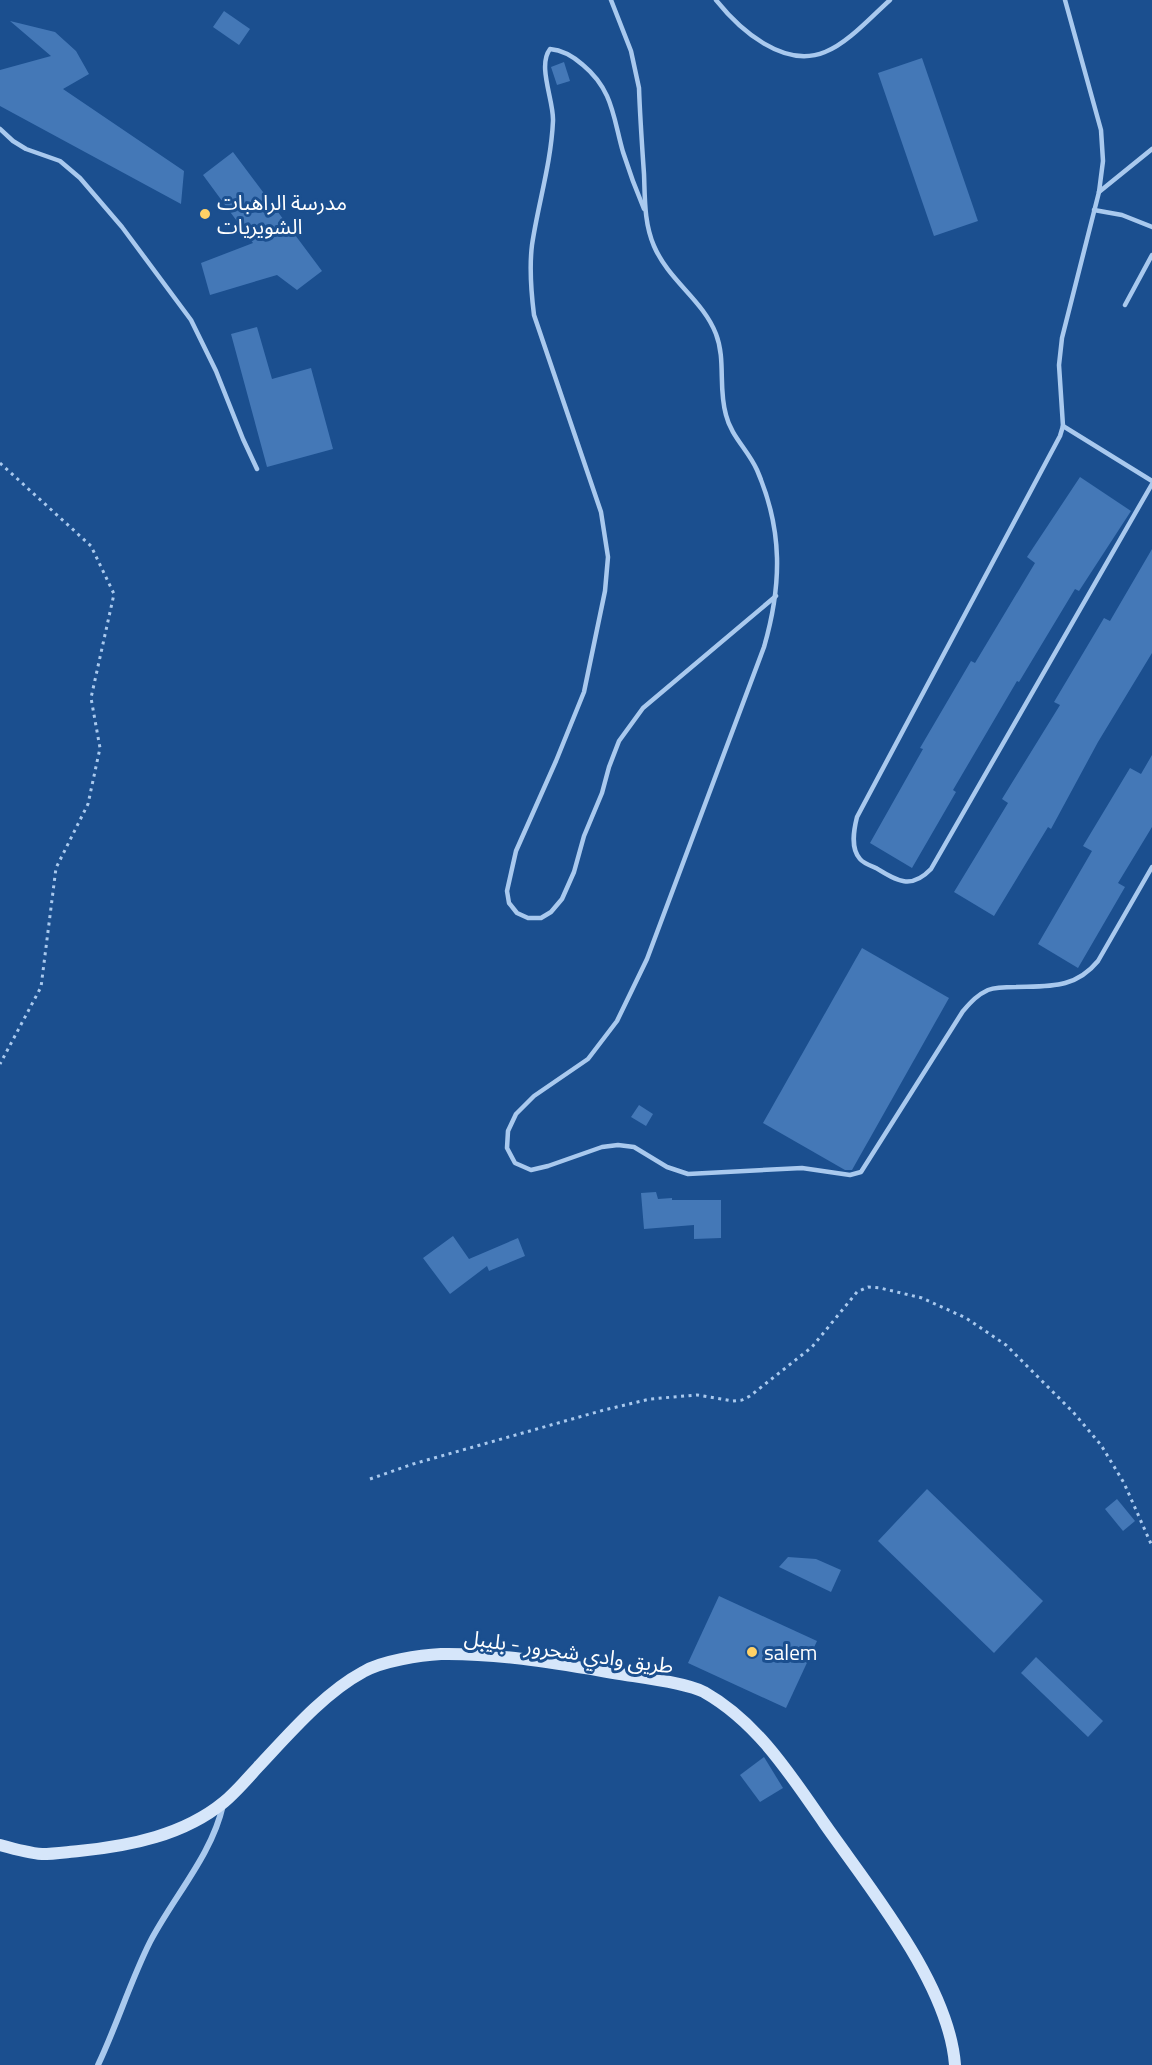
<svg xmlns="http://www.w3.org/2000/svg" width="1152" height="2065" font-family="'Titillium Web','Noto Sans Arabic',sans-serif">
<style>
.building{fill:#4478b7}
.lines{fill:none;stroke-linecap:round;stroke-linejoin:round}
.path{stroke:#a9c9ee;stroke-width:3;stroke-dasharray:3 4.5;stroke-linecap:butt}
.lane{stroke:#a9c9ee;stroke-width:4.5}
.street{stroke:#a9c9ee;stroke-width:6}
.secondary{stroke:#d6e6fa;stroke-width:12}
.poi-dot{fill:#ffd166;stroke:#1b4f8f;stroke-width:2}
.labels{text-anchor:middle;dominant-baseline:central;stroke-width:6;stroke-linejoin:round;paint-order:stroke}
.poi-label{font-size:21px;fill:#fff;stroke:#1b4f8f;text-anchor:start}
.street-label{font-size:21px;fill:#fff;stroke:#1b4f8f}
</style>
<rect width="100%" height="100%" fill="#1b4f8f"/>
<g class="building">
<path d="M224,11L250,29L239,45L213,27Z"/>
<path d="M10,21L55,32L76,51L89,74L63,89L184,171L181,204L0,106V70L51,56Z"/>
<path d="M922,58L978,221L934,236L878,73Z"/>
<path d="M564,62L570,81L557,85L551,67Z"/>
<path d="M233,152L322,271L297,290L277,275L210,295L201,263L253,243L203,175Z"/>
<path d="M257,327L272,379L311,368L333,449L267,467L231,334Z"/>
<path d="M1080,477L1131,511L1079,591L1075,589L1019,682L1017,681L953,790L956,792L912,868L870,843L923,749L920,748L971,661L975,663L1035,563L1027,557Z"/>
<path d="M1152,549V653L1098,742L1051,829L1048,827L994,916L954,892L1008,803L1002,799L1060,705L1054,702L1104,618L1110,621Z"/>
<path d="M1152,755V827L1118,883L1125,887L1078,968L1038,944L1092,851L1083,846L1130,768L1141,774Z"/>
<path d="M862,948L949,998L852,1170H845L763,1123Z"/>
<path d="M639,1105L653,1114L646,1126L631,1117Z"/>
<path d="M656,1192L658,1199L672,1198V1200H721V1238L694,1239V1225L644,1229L641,1193Z"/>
<path d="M453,1236L469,1259L518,1238L525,1256L489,1271L487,1266L450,1294L423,1258Z"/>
<path d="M927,1489L1043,1601L994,1653L878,1541Z"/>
<path d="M1117,1499L1135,1521L1123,1531L1105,1509Z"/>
<path d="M788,1557L816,1559L841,1570L831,1592L779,1567Z"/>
<path d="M719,1596L817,1641L786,1708L688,1663Z"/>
<path d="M1036,1657L1103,1721L1088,1737L1021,1673Z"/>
<path d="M764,1757L783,1788L760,1802L740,1775Z"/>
</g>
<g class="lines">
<g class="path">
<path d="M0,463L91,546L114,594L91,698L100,748L88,804L56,868L41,987L0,1064"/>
<path d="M370,1479L413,1464L604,1410L650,1399L697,1395L733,1401L742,1400L750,1396L812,1347L857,1292L868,1287L880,1288L922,1298L966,1318L1006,1345L1073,1412L1101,1445L1124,1483L1152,1546"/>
</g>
<g class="lane">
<path d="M611,0L631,51L639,88C640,117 642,145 644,174C645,198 644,223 654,246C669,281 703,300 716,334C726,360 718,388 726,415C731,436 748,450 757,470C783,530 782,585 764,647L647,959L617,1021L588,1059L534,1096L516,1114L508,1131L507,1148L515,1163L531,1170L548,1166L602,1147L618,1145L634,1147L667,1167L688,1174L802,1168L850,1175L861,1172L963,1011C971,1002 977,995 988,990C996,987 1008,987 1016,987C1049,986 1075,989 1098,961L1152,867"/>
<path d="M716,0C740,30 784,69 825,52C847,44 872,16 890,0"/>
<path d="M1065,0L1101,130L1103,161L1099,192L1062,338L1059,365L1063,426L1060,436L857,817C854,829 850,848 860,859C863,863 871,866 876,868C897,881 911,890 931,869L1152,484"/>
<path d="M0,129L13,141L26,149L60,161L80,178L122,227L191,320L216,371L243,439L257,469"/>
<path d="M1099,192L1152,149"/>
<path d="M644,209C636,190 629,171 623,152C613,117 613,90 583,65C574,57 562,50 550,49C537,66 554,101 553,121C551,164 538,204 532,245C529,269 531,291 534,315L601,512L608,557L605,591L584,692L556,761L516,851L507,891L509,903L517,913L528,918H541L551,912L562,899L574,872L584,836L602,793L609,767L619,741L643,708L776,596"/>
<path d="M1094,210L1122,215L1152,227"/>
<path d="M1125,305L1152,255"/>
<path d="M1063,426L1152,481"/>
</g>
<path class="street" d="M98,2065C117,2025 130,1982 150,1942C174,1896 212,1855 223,1805"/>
<path class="secondary" d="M0,1845C14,1849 28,1853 42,1854C54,1854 67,1852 79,1851C130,1846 184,1835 224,1802C236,1792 247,1779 258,1767C289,1734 324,1693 363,1672C381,1661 421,1655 441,1654C503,1653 565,1665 626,1675C646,1678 686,1683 704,1692C757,1722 790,1774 824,1823C870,1889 949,1984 955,2065"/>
</g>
<g class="poi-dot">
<circle cx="205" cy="214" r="6"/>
<circle cx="752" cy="1652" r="6"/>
</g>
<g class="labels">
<g class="poi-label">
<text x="217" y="202">مدرسة الراهبات<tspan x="217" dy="24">الشويريات</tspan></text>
<text x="764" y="1652">salem</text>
</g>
<g class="street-label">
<text transform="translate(569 1651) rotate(8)">طريق وادي شحرور - بليبل</text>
</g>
</g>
</svg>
